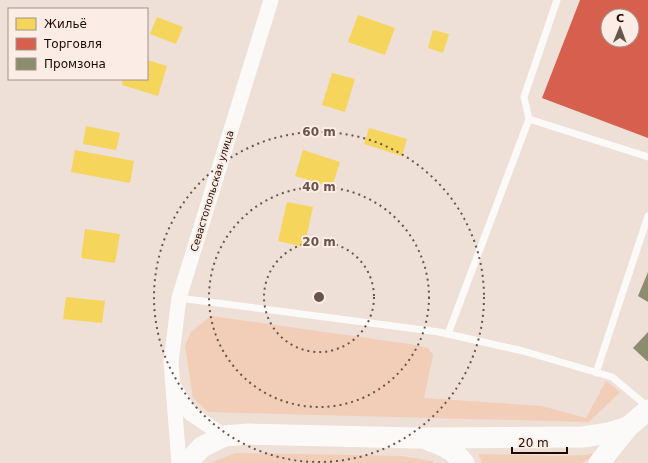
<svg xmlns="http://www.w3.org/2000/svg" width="648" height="463" font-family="'DejaVu Sans',sans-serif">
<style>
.green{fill:#f2cdb8}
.homes{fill:#f6d55c}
.shops{fill:#d6604d;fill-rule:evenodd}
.industry{fill:#8c8c6e}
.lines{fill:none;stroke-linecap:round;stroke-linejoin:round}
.lane{stroke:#fcfaf9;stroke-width:7}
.street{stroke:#fcfaf9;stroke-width:15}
.secondary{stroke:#fcfaf9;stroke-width:21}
.ring{fill:none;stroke:#68544b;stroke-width:2;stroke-dasharray:2 4}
.labels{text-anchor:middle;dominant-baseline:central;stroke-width:4;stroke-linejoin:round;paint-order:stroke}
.street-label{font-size:10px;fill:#200900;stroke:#fbede5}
.centre{fill:#68544b;stroke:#fbede5;stroke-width:2}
.ring-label{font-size:12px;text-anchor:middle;font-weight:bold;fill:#68544b;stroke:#fbede5;stroke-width:4;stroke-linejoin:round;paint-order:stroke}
</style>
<rect width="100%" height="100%" fill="#eedfd7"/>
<g class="green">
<path d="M211,316L416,345L428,348L433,355L424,398L542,406L586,418L606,381L620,392L589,422L208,412L193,398L185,346L191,332Z"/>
<path d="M601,451L582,463H482L478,454L559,456L586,455Z"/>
<path d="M235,453L402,456L432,461L434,463H211Z"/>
</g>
<g class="homes">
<path d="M358,15L395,28L385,55L348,42Z"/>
<path d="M157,17L183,27L176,44L150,34Z"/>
<path d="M433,30L449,34L443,53L428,48Z"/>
<path d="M147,60L167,66L158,96L122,85L123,79H147Z"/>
<path d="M332,73L355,79L345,112L322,105Z"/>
<path d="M86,126L120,133L116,150L83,144Z"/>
<path d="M369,128L407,139L402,156L364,144Z"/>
<path d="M75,150L134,161L130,183L71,172Z"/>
<path d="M303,150L340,162L332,187L295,176Z"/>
<path d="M287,202L313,207L304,247L278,241Z"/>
<path d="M85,229L120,234L115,263L81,258Z"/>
<path d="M66,297L105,301L102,323L63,319Z"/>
</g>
<path class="shops" d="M580,0H648V138L542,98ZM608,16H632V40H608Z"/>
<g class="industry">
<path d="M648,272V302L638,296Z"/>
<path d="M648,332V361H647L633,348Z"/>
</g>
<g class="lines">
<g class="lane">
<path d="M557,0L524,97L529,119L648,157"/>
<path d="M179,298L439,332L523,351L612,377L648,407"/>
<path d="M448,334L529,119"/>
<path d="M596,373L648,216"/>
</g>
<g class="street">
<path d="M175,388L190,413L224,436"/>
<path d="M179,463L171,362L179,298L271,0"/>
</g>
<g class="secondary">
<path d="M430,441C444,445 455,451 464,463"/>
<path d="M187,463L202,447L224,436L248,434L416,438L583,437L609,433L628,427"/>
<path d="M599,463L628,427L648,410"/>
</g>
</g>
<g class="ring">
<circle cx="319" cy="297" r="55"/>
<circle cx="319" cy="297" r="110"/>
<circle cx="319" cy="297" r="165"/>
</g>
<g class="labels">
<g class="street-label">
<text transform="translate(212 191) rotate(-73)">Севастопольская улица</text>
</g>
</g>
<circle cx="319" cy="297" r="6" class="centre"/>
<g class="ring-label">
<text x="319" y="136">60 m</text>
<text x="319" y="191">40 m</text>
<text x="319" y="246">20 m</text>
</g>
<rect x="8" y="8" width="140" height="72" fill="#fbede5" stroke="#a39289"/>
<rect x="16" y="18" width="20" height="12" fill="#f6d55c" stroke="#a39289"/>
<text x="44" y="28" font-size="12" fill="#200900">Жильё</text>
<rect x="16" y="38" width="20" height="12" fill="#d6604d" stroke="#a39289"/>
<text x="44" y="48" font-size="12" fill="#200900">Торговля</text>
<rect x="16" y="58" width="20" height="12" fill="#8c8c6e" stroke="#a39289"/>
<text x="44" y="68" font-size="12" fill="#200900">Промзона</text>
<g transform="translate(620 28) rotate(1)"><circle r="19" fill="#fbede5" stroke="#a39289"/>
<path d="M0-3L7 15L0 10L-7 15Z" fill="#68544b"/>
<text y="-6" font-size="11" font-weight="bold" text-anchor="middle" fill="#200900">С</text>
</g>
<path d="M512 447v6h55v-6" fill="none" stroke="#200900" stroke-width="2"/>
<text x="518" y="447" font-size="12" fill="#200900" stroke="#fbede5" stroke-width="3" paint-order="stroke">20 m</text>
</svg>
